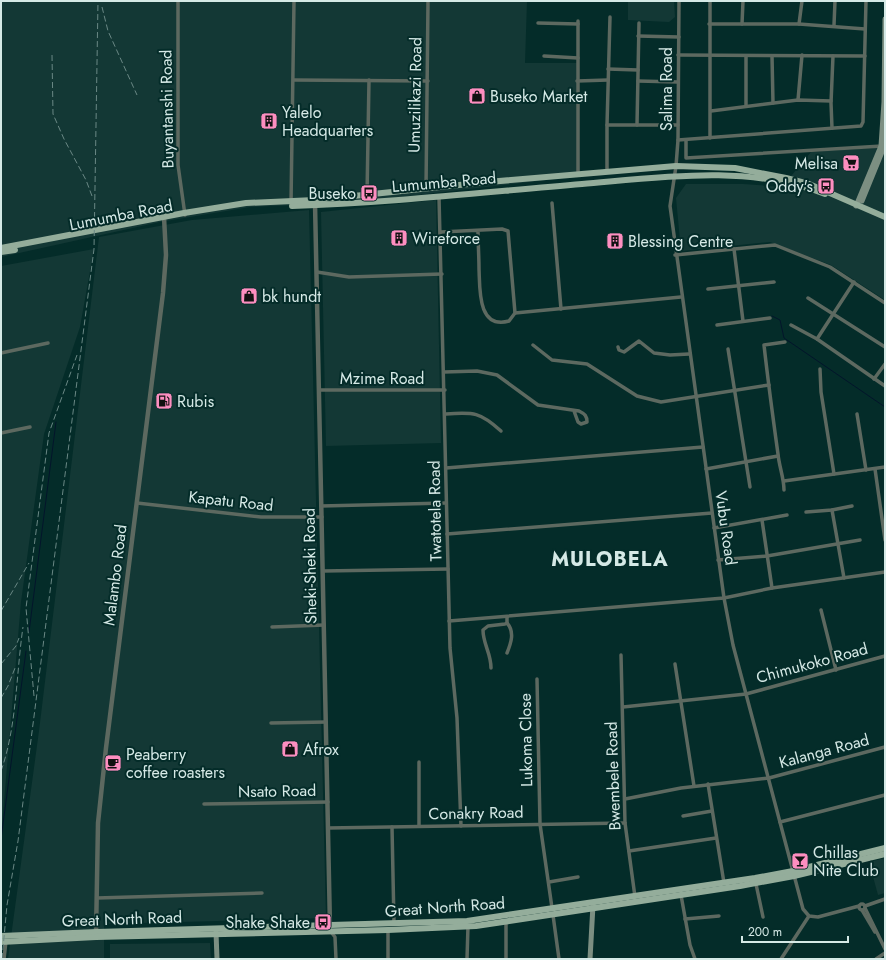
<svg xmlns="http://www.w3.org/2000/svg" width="886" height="960" font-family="Jost,sans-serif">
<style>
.built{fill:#133835}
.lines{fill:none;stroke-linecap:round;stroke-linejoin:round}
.stream{stroke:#03152b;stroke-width:1}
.minor{stroke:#5d6960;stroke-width:3.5}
.tertiary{stroke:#5d6960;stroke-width:4.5}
.secondary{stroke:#7c8f82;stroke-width:5}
.primary{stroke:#94ad9b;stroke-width:6}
.rail{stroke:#6a8885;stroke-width:1;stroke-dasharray:6 3;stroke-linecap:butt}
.labels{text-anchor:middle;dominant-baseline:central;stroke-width:4;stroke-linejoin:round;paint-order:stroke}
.street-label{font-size:16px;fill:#d5e9e6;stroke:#042c29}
.poi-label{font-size:16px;fill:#d5e9e6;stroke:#042c29;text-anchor:start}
.district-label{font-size:20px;font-weight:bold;letter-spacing:1px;fill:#d5e9e6;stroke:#042c29}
</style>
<rect width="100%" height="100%" fill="#042c29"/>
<g class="built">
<path d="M1,1H527L525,63H577L580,176L348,203L250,207L160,222L1,257Z"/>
<path d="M628,1H674L675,17L669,22L628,20Z"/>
<path d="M875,148L885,149V300L831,265L770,242L681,251L676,198L686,184H743L782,187L811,152Z"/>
<path d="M436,200L441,443L326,446L321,212Z"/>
<path d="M309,210L326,918L104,924V959H8L39,731L99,237L192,220Z"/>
<path d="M94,249L80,327L44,434L21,602L1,837V266Z"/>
<path d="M885,858V893L878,895L869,862Z"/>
<path d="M210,943L211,959H110V944Z"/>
</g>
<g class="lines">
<g class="stream">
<path d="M772,316L780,320L784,338L885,407"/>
<path d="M29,632L56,422"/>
<path d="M1,839L26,651"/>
</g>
<g class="minor">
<path d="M178,1V165L185,215"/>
<path d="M679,1L678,140L676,166L670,206L724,598L733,645L803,909L809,916L818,917L859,906"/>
<path d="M710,1V138"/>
<path d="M538,23L578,24"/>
<path d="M709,24H799L865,29"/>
<path d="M742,24L743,1"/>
<path d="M799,24L802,1"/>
<path d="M834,25L835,1"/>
<path d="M638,36L679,37"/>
<path d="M678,55L865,56"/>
<path d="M544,56L578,58"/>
<path d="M772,56L773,103"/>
<path d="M608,69L638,70"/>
<path d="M294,80L428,81"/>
<path d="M577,81L608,80"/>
<path d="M638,81L678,82"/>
<path d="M798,100L802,55"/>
<path d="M746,106V56"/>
<path d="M711,111L798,100L831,101"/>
<path d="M607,125H678"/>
<path d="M637,125L639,23"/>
<path d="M832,128L831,103L833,56"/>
<path d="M678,140L861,126L863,122L866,1"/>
<path d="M686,140V158L882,146"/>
<path d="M607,172V125L610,17"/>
<path d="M578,174V21"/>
<path d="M426,189L428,1"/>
<path d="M367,195L369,80"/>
<path d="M439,197L450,648L457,718L461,826"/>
<path d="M291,203L294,1"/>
<path d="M552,203L561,309"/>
<path d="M441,232L502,229L508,231L515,313L509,321C477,330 480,287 479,269C479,256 478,243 478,231"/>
<path d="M734,249L743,321"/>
<path d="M675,255L775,245L830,267L885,303"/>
<path d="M317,272L349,277L442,274"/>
<path d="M708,289L774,282"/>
<path d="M808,298L885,347"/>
<path d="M515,313L681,297"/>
<path d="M717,325L770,318"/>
<path d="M791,325L817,339L885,386"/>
<path d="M817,339L854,282"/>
<path d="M533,345L552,360L587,364L637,396L661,402L769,385"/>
<path d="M618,347L619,350L624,352L639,341L654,353L670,355L689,354"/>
<path d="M728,349L750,487"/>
<path d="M1,353L48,343"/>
<path d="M820,369L821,392L834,474"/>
<path d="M444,372L477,371L497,375L538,405L579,411C585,414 587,416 587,422L581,424L578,422L574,411"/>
<path d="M874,379L885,364"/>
<path d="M319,390H445"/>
<path d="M446,414C474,412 480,412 501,431"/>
<path d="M857,414L866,470"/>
<path d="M1,433L30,427"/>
<path d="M446,468L703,447"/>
<path d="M706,469L778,456"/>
<path d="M875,469L885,540"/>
<path d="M784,481L885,467"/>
<path d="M784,490C784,478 779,466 778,454C773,418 768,381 764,345L785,342"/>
<path d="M137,503L261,517H322"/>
<path d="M321,506L446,503"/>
<path d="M832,510L844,578"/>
<path d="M806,512L832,510L852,506"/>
<path d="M762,520L772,588"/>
<path d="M714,528L787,515"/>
<path d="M447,534L712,513"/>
<path d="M718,560L767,556L860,540"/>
<path d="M323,571L448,569"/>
<path d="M821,610L836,670"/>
<path d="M449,621L724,598L772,588L885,572"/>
<path d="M272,627L324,625"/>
<path d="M507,653C511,643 515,632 507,623"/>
<path d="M621,655L625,823L635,897"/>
<path d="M675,664L694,786"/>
<path d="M491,668C491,653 483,644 483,630L488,626L505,624L507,623V617"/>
<path d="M537,679L540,824L552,908"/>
<path d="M623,707L746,694L885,656"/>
<path d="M271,723L326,722"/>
<path d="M419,762V826"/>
<path d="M708,784L724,883"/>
<path d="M625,799L681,788L769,778L885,747"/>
<path d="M204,804L328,802"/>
<path d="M683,816L712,811"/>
<path d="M780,822L885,795"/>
<path d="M392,827L394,924"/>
<path d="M328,828L625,823"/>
<path d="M629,851L716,838"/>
<path d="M549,882L578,877"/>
<path d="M756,884L763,917"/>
<path d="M681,895L690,945L695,959"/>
<path d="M97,898L262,893"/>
<circle cx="862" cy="907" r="3"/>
<path d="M865,906L885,899"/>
<path d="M865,908L885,949"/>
<path d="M862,910L875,932"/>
<path d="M553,915L559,959"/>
<path d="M685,919L719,916"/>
<path d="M506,922V959"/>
<path d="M388,930V959"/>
<path d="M331,932L335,937L336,959"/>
<path d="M4,959L6,941"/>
<path d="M467,959L468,926"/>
<path d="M781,959L809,916"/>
<path d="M876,959L885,953"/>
</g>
<g class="tertiary">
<path d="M315,203L330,927"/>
<path d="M96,935L98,823L106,748L163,293L166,255L164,217"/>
</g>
<g class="secondary">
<path d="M862,201L882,152L885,138"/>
<path d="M856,206L881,146L884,102L885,19"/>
<path d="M216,932L217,959"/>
<path d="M590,959L593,905"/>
</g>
<g class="primary">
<path d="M292,206C389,203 486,192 582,184C662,177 748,164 825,194"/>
<path d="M1,248L184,213L246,203L315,200L488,182L676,166L735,168L786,178L809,184L885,217"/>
<path d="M1,252L15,250"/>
<path d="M1,936L97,932L467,921L755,878L793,871L885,848"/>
<path d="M1,942L96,937L388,930L476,926L740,886L794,876L885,854"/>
</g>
<g class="rail">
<path d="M102,7L108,31L137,95"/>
<path d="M52,55L53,114L64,139L86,180L92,196"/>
<path d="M1,611L29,563"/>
<path d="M1,664L16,646L19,638"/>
<path d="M34,696L26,608L49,433L77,355"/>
<path d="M1,698L8,686L15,668"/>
<path d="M1,771C17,726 16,675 23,627"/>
<path d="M2,959L7,905L18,841L94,249L98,1"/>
</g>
</g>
<defs>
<g id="shop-square" transform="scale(0.9)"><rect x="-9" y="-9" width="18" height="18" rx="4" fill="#fd8ec0" stroke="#042c29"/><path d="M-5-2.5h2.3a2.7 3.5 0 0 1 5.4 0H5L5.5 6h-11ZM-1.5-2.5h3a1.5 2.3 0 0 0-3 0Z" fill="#111"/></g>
<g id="building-square" transform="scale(0.9)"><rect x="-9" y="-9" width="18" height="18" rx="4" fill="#fd8ec0" stroke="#042c29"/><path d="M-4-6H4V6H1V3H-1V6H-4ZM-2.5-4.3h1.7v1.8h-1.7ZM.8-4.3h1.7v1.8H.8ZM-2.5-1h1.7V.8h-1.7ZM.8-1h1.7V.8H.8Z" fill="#111"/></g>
<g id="supermarket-square" transform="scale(0.9)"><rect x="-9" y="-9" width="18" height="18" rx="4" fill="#fd8ec0" stroke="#042c29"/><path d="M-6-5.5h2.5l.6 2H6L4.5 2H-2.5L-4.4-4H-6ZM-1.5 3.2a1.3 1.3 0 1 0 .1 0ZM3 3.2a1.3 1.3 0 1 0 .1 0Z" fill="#111"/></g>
<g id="bus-square" transform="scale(0.9)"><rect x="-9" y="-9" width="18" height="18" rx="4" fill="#fd8ec0" stroke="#042c29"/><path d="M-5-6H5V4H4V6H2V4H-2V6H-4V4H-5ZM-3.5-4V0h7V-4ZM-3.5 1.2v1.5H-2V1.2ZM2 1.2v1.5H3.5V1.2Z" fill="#111"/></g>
<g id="fuel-square" transform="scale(0.9)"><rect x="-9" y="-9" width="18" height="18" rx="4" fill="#fd8ec0" stroke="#042c29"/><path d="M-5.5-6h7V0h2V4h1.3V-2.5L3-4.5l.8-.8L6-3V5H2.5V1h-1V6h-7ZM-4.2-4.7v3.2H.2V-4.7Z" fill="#111"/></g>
<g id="cafe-square" transform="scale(0.9)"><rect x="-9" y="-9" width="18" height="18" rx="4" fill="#fd8ec0" stroke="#042c29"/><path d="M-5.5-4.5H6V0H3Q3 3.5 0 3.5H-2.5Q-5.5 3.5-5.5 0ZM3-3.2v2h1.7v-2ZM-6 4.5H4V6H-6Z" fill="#111"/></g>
<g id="bar-square" transform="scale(0.9)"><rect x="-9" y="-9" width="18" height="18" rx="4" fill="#fd8ec0" stroke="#042c29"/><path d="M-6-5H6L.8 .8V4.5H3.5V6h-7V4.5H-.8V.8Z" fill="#111"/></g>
</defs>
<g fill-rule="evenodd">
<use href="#shop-square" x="477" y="96"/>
<use href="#building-square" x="269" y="121"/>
<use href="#supermarket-square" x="851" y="163"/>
<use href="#bus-square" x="826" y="186"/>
<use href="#bus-square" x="369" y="193"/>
<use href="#building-square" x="399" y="238"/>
<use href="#building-square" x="615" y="241"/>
<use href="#shop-square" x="249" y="296"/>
<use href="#fuel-square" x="164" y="401"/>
<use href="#shop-square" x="290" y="749"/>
<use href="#cafe-square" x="113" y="763"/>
<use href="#bar-square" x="800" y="861"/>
<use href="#bus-square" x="323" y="922"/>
</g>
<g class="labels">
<g class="street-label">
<text transform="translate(666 89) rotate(-90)">Salima Road</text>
<text transform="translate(415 95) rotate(-89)">Umuzilikazi Road</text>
<text transform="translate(167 109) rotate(-91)">Buyantanshi Road</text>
<text transform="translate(444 182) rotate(-5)">Lumumba Road</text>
<text transform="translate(121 215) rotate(-11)">Lumumba Road</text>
<text x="382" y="378">Mzime Road</text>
<text transform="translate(231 501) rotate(6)">Kapatu Road</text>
<text transform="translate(435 511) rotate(-91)">Twatotela Road</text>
<text transform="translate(726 528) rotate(82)">Vubu Road</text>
<text transform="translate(310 566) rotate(-91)">Sheki-Sheki Road</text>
<text transform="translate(115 575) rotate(-83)">Malambo Road</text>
<text transform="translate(812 663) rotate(-15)">Chimukoko Road</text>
<text transform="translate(526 740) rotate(-91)">Lukoma Close</text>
<text transform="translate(824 751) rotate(-15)">Kalanga Road</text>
<text transform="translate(613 776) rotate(-92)">Bwembele Road</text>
<text transform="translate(277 791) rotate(-1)">Nsato Road</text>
<text transform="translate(476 813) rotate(-1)">Conakry Road</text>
<text transform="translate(445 907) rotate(-4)">Great North Road</text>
<text transform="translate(122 919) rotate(-2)">Great North Road</text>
</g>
<g class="poi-label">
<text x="490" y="96">Buseko Market</text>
<text x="282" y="112">Yalelo<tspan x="282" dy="18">Headquarters</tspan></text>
<text x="838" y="163" text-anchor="end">Melisa</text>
<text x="813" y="186" text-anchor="end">Oddy's</text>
<text x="356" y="193" text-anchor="end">Buseko</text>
<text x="412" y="238">Wireforce</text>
<text x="628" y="241">Blessing Centre</text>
<text x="262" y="296">bk hundt</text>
<text x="177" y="401">Rubis</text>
<text x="303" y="749">Afrox</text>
<text x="126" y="754">Peaberry<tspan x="126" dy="18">coffee roasters</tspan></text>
<text x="813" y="852">Chillas<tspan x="813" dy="18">Nite Club</tspan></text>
<text x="310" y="922" text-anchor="end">Shake Shake</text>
</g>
<g class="district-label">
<text x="610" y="559">MULOBELA</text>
</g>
</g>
<rect width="886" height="960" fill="none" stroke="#d5e9e6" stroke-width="4"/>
<path d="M742 936v6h106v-6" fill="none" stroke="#d5e9e6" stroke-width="2"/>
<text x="748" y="936" font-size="12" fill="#d5e9e6" stroke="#042c29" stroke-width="3" paint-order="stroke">200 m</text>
</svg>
